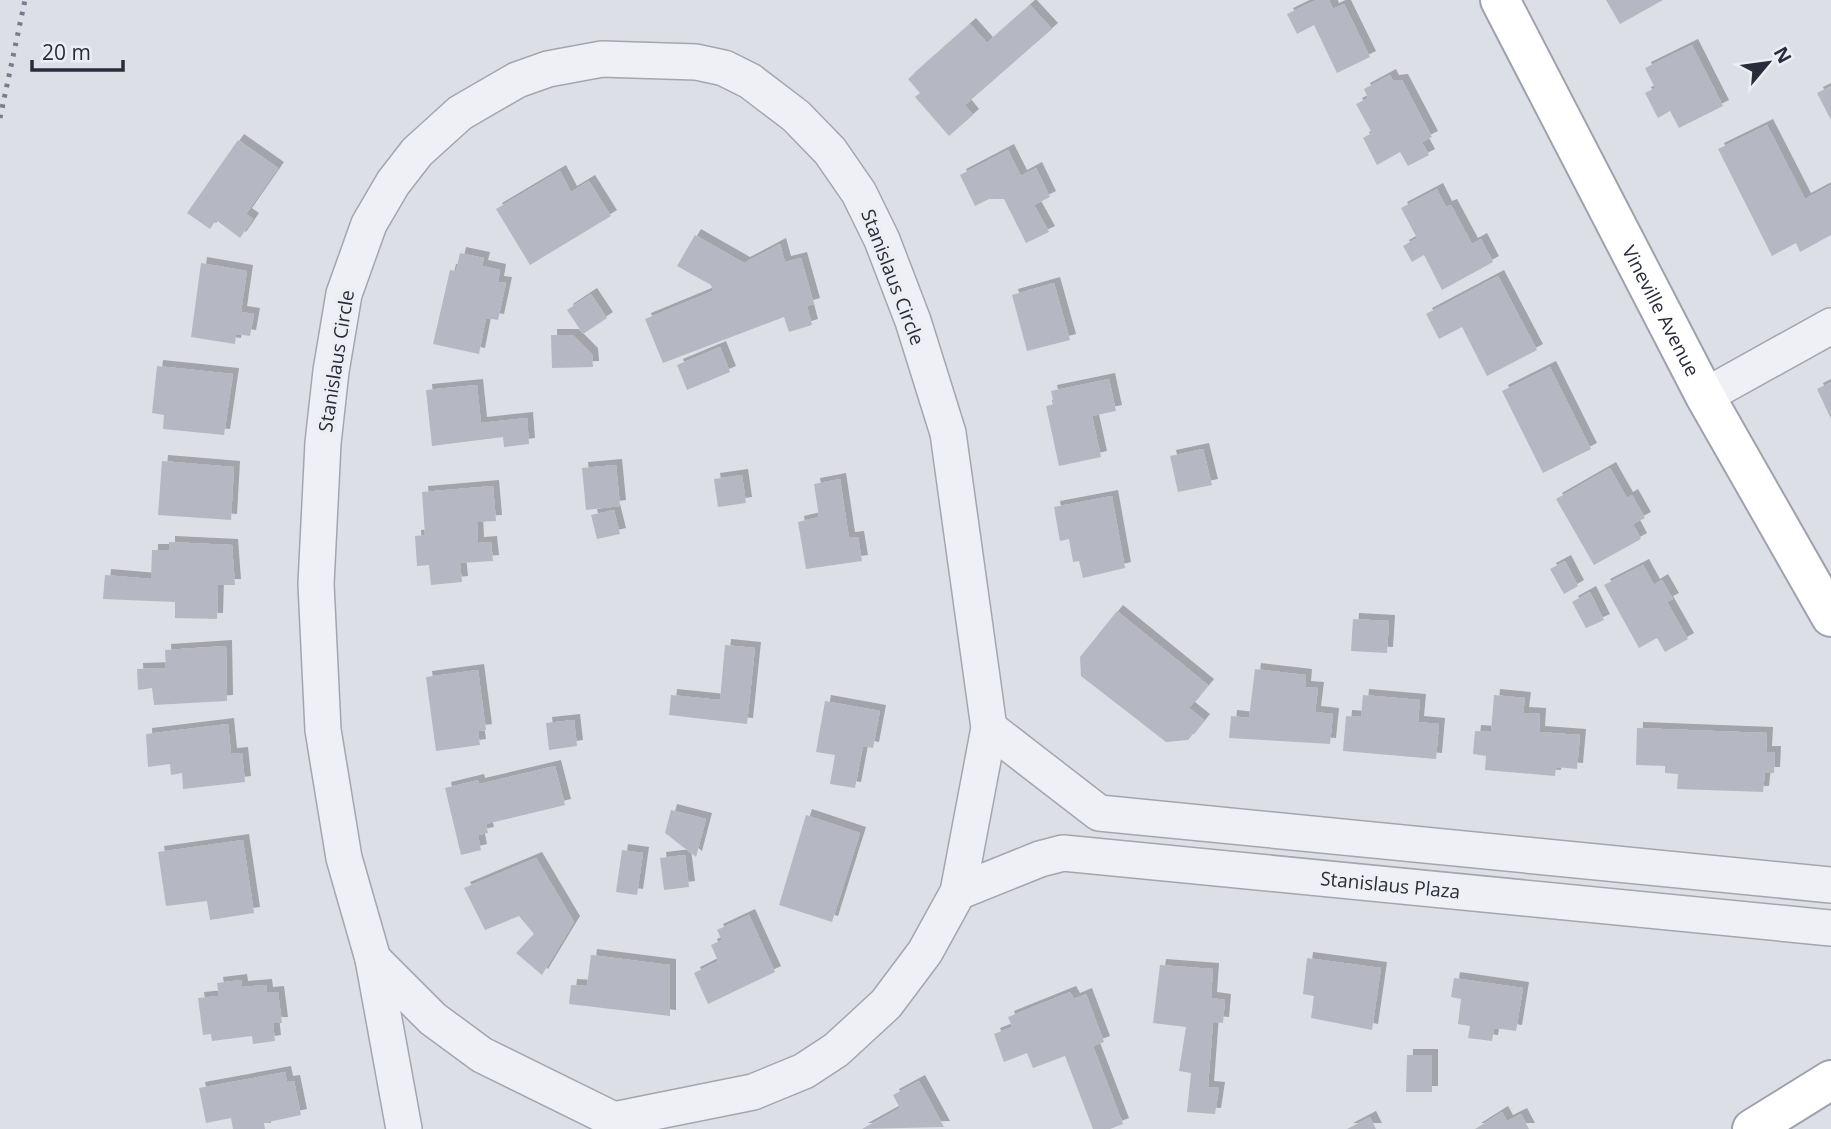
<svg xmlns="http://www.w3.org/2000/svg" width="1831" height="1129" font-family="'Open Sans',sans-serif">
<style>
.building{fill:#b5b8c2;filter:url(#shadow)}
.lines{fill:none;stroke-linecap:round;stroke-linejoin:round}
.street-casing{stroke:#a3a6af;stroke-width:38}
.primary-casing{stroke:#9da2b1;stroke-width:42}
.street{stroke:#eff0f5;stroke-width:35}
.primary{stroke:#fff;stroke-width:38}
.rail{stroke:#787c8e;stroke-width:5;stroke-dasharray:3.5 7;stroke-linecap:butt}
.labels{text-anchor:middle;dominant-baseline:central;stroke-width:7;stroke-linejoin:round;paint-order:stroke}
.street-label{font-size:19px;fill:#282c3b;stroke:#eceef4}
</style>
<defs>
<filter id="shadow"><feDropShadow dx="6" dy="-6" stdDeviation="0" flood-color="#0004"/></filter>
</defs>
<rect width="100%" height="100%" fill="#dddfe6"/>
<g class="building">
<path d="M1316,0H1329L1333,9L1344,4L1370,57L1337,73L1314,25L1297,34L1287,14Z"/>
<path d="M1606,0H1663L1620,24Z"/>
<path d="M1030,5L1052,29L965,105L973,115L949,136L915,97L920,93L908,79L970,24L987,43Z"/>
<path d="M1692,45L1723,106L1679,128L1670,111L1658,118L1645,93L1655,88L1645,68Z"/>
<path d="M1390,75L1393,81L1402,80L1432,137L1422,142L1429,155L1408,166L1400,152L1377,165L1363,138L1372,133L1356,104L1368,98L1364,89Z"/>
<path d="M1831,86V120L1817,93Z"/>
<path d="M1767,125L1805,199L1831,185V235L1800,252L1796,243L1772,256L1718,149Z"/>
<path d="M238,140L278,168L246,214L253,219L240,238L216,220L210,229L187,213Z"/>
<path d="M1008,150L1021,176L1036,168L1050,197L1034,205L1049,232L1026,243L1004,199H989L975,206L960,175Z"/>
<path d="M560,171L571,192L589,181L611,216L530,265L496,209Z"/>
<path d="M1437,189L1446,207L1451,205L1472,244L1481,239L1493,262L1442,290L1424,255L1412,262L1403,246L1417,238L1401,208Z"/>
<path d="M695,235L744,263L780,244L785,262L801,258L814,304L807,306L812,325L789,332L784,317L663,363L645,319L713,291L711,285L677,266Z"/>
<path d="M460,253L484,258L482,266L500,270L498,282L506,283L498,320L486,318L479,354L433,344L450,270L456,271Z"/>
<path d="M201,263L247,271L241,312L254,314L250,336L236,334L235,344L191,337Z"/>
<path d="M1498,276L1537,350L1487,376L1462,327L1439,339L1426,314Z"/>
<path d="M1054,283L1070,340L1027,351L1012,295Z"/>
<path d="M591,294L607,318L583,334L567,310Z"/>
<path d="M551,335H573L592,354L593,367L552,368Z"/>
<path d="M720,347L730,372L687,390L677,365Z"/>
<path d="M157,366L233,374L224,435L163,429L164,415L152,413Z"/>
<path d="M1550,367L1591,449L1543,473L1502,391Z"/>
<path d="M1109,379L1116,411L1092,416L1101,457L1059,466L1046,406L1054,404L1051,391Z"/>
<path d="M1831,382V419L1817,389Z"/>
<path d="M477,385L481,423L527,418L529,444L504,447L503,437L432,446L426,390Z"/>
<path d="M1203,449L1212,485L1178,492L1170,456Z"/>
<path d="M162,461L234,467L231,520L158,515Z"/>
<path d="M616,465L620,506L586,510L582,468Z"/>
<path d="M1610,468L1627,498L1632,495L1645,518L1633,524L1641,539L1594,565L1556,499Z"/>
<path d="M742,475L746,503L718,507L714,479Z"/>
<path d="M840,479L849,538L858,537L862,561L806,569L798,522L819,517L814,484Z"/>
<path d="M493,486L496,521L477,522L478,543L491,542L493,561L460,563L462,582L431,585L429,565L417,566L415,536L425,535L422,492Z"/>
<path d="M1112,496L1125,568L1083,578L1079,561L1073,562L1069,539L1060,541L1054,507Z"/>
<path d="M614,510L620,534L597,539L591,515Z"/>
<path d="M169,542L232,545L235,585H218L217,619L175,618V602L103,599L105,575L151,579L152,550H169Z"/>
<path d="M1565,561L1578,586L1564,594L1550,569Z"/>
<path d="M1643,565L1654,585L1662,580L1673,599L1667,602L1688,639L1665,652L1657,638L1639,648L1604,585Z"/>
<path d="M1590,592L1604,620L1586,628L1572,602Z"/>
<path d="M1117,611L1208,685L1189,708L1204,720L1188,740L1166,742L1081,676L1080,657Z"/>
<path d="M1353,619L1389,621L1387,653L1351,651Z"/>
<path d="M725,645L755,648L747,724L669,715L671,695L720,700Z"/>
<path d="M226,646L227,701L154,705L152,688L138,690L137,669L166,668L165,650Z"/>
<path d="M1255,669L1306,675L1305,687L1318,688L1315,712L1333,714L1330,744L1229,738L1231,716L1249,718Z"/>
<path d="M478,670L486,730L478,731L480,745L436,751L426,677Z"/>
<path d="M1363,695L1420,700L1418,722L1439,724L1436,759L1343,751L1346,716L1361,717Z"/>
<path d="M1494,695L1525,698L1523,713L1540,714L1539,732L1580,735L1577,769L1556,767L1555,776L1485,770L1486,756L1473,754L1475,731L1491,732Z"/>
<path d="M825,701L880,711L873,748L863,746L855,788L830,784L835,755L816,752Z"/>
<path d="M574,720L577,746L549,750L546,723Z"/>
<path d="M228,724L231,754L242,753L245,782L183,789L182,773L171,775L170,764L148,767L146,734Z"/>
<path d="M1637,728L1767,733L1766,752H1775L1774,773H1765L1763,792L1677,789L1678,774L1665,773V766L1636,765Z"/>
<path d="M555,766L565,805L486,824L488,833L478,835L481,850L461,855L445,788L478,780L479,784Z"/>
<path d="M671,810L706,819L696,857L665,833Z"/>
<path d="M806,815L860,833L832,922L779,905Z"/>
<path d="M243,840L254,913L210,920L207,901L166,906L158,852Z"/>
<path d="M622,850L643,853L637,895L616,892Z"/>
<path d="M685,855L689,887L664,890L660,858Z"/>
<path d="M536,858L574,922L542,975L516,953L534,934L519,916L485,930L464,888Z"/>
<path d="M749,915L775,972L708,1004L694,973L718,961L711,945L722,940L717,930Z"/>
<path d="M591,955L670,965V1016L569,1004L571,985L587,986Z"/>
<path d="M1307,958L1381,968L1372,1030L1311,1018L1314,996L1303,994Z"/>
<path d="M1160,965L1213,969L1211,998L1225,1000L1223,1023L1213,1022L1208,1087L1219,1088L1215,1114L1187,1112L1191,1073L1179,1071L1186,1027L1153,1023Z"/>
<path d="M1454,978L1523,988L1516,1031L1494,1028L1492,1041L1468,1038L1470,1026L1458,1024L1461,999L1451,997Z"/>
<path d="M241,980L242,987L266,985L267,993L278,992L282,1023H273L275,1041L253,1044L252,1036L212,1041L211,1034L203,1035L198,998L219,996L217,983Z"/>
<path d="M1070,992L1074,999L1086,994L1104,1042L1093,1046L1123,1124L1110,1129H1093L1065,1056L1033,1068L1027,1053L1004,1062L994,1034L1012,1027L1008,1017Z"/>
<path d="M1407,1055H1432V1092H1406Z"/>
<path d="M285,1072L287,1082L294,1081L301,1115L264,1123L265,1129H233L231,1118L206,1123L199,1088Z"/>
<path d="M919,1081L944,1127L862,1129L900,1108L893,1095Z"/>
<path d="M1502,1112L1507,1121L1521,1114L1529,1129H1475Z"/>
<path d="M1370,1117L1376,1129H1347Z"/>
</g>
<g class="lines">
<g class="street-casing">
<g id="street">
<path d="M602,59L696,62L724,68L750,81L796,116L830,151L859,193L882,240L913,321L948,433L989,728L958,892L925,952L886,1004L836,1050L804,1071L753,1092L614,1120L482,1055L433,1019L373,959L344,858L323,730L316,584L323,443L331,371L344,294L369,224L393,183L417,152L460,113L517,80L548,69Z"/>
<path d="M1705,396L1831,326"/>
<path d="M989,728L1099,813L1831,885"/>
<path id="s1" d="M958,892L1040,859L1063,853L1831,928"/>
<path d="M373,959L404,1129"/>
</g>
</g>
<g class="primary-casing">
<g id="primary">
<path id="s2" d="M1500,0L1705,396L1831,617"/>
<path d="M1752,1129L1831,1080"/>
</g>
</g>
<use href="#street" class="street"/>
<use href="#primary" class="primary"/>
<path class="rail" d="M0,118L25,0"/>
</g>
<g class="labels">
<g class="street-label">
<text transform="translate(893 277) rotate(69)">Stanislaus Circle</text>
<text stroke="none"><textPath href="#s2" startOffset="350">Vineville Avenue</textPath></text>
<text transform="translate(336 361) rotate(-81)">Stanislaus Circle</text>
<text stroke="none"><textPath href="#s1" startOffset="441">Stanislaus Plaza</textPath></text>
</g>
</g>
<g transform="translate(1768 63) rotate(61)" stroke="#eceef4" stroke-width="5" paint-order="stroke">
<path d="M0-5L12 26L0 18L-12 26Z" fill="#282c3b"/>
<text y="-10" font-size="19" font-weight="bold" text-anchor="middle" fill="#282c3b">N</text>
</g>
<path d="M32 60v10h91v-10" fill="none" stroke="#282c3b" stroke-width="3.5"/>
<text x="42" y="60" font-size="21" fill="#282c3b" stroke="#eceef4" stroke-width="5" paint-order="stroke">20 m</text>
</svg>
